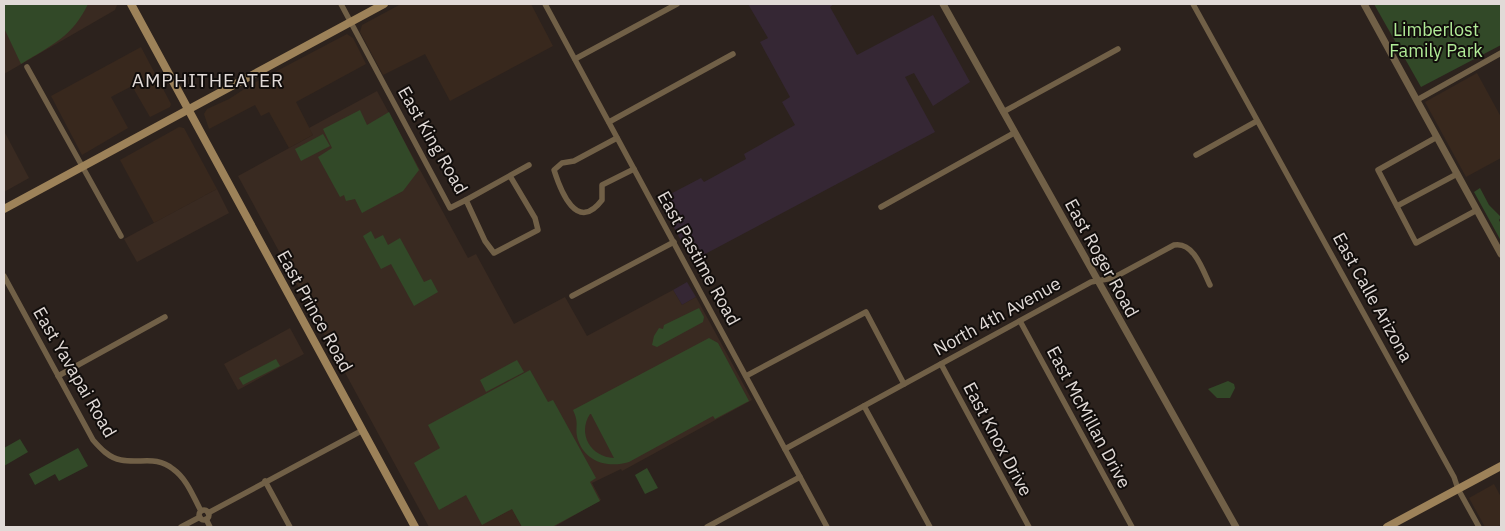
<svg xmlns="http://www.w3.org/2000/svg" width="1505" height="531" font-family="'IBM Plex Sans',sans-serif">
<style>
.commercial{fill:#38281d}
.industrial{fill:#352734}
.built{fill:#392a21}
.green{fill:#324928;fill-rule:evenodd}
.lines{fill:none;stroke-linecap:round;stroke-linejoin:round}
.minor{stroke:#716047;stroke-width:5.5}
.tertiary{stroke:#716047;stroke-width:7}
.secondary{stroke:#9d8259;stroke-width:8}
.labels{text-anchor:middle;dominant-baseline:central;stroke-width:4;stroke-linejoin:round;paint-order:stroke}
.park-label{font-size:18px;fill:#b1eb97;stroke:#110d0b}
.street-label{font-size:18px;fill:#e1dad7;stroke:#110d0b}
.neighbourhood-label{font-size:19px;letter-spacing:1px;fill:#e1dad7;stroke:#110d0b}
</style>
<rect width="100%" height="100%" fill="#2c221d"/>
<g class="commercial">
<path d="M401,4H531L553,46L450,101L425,54L383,75L360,32L362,25Z"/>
<path d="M347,34L353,38L366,64L296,102L313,135L289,148L269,112L261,116L255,105L209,129L204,114L207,109L229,99L252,84Z"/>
<path d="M141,47L171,104L170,107L150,117L132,86L111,97L128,128L82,155L51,96Z"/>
<path d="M1477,73L1501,117V158L1466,177L1425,102Z"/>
<path d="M179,127L184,128L217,189L154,223L120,160Z"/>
<path d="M1494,484L1501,497V525L1496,527H1485L1469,498Z"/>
<path d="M512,508L522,527H476Z"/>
</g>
<g class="industrial">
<path d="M748,4H834L830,7L857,55L933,15L970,82L933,106L914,73L905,77L935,132L692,261L659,200L701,178L704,182L746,159L744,154L795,125L782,102L790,97L760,42L768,38Z"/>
<path d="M687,282L696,297L682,305L673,290Z"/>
</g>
<g class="built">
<path d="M4,4H116L117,5L115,10L4,74Z"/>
<path d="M377,91L468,258L476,254L514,324L565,297L587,336L673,290L682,305L696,297L752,400L622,471L621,469L592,483L601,500L554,527H522L512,509L477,527H429L238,176L313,135L309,128Z"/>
<path d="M4,131L29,178L4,192Z"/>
<path d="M217,189L229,213L137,262L124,239Z"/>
<path d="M290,328L304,354L238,390L224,364Z"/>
</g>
<g class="green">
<path d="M4,4H88C72,37 52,45 21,64L4,28Z"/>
<path d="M1374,4H1501V45L1421,87Z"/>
<path d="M360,110L367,125L389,112L419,170L403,191L362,213L355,199L346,201L344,195L340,197L318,157L332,148L323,129Z"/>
<path d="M323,134L330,146L301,161L295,149Z"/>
<path d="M1480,188L1489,205L1501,217L1499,220L1501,224V241L1474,192Z"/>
<path d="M371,231L375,239L383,235L388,245L400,238L424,282L431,279L438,292L414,306L391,264L381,269L363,236Z"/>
<path d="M699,308L704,317L703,322L657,347L652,345L654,336L659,328L663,329L664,325Z"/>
<path d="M709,338L718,343L749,401L715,419L713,416L629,462C609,468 586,463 578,440C574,427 580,425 573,410ZM590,414H591L614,458C591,457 577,434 590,414Z"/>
<path d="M276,359L280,366L243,385L239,378Z"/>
<path d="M517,360L524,372L486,392L480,380Z"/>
<path d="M530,370L548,402L553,400L596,478L590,482L600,501L552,527H522L512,509L482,525L466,495L439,510L414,463L440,448L428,425Z"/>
<path d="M1228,381L1234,384L1235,388L1230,398H1217L1208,389Z"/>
<path d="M20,439L28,452L4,466V448Z"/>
<path d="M78,448L88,466L59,481L55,474L35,485L29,474Z"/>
<path d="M647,468L658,488L645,494L635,475Z"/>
</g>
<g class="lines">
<g class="minor">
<path d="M341,4L450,208L466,200L485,241L494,253L538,230L535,218L510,176"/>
<path d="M545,4L827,527"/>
<path d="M1193,4L1454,477L1458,489L1479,527"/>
<path d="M575,59L677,4"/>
<path d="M27,67L121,236"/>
<path d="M1417,100L1501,53"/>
<path d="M1003,112L1118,49"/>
<path d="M609,122L733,54"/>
<path d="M1437,137L1378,170L1416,243L1477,210"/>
<path d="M617,138L574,161L562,163L554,170C561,192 577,233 602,200V185L634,169"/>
<path d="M1196,155L1257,121"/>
<path d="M466,200L529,165"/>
<path d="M1397,206L1457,174"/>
<path d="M881,207L1014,133"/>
<path d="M4,276L93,440C100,448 109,458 121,460C140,464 156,455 173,469C187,479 193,496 201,511"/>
<path d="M572,296L674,242"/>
<path d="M1020,321L1132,527"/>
<path d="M941,364L1029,527"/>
<path d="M58,376L165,317"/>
<path d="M746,376L866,312L904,384"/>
<path d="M864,406L930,527"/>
<path d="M785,449L1091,282L1113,278L1174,245C1194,241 1203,271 1210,285"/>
<path d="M265,481L290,527"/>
<circle cx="204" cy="515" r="5"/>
<path d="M208,513L363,430"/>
<path d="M206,519L210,527"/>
<path d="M181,527L200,517"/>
<path d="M707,527L800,477"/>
</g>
<g class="tertiary">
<path d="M943,4L1236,527"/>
<path d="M1364,4L1501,254"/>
</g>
<g class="secondary">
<path d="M131,4L415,527"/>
<path d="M4,209L384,4"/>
<path d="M1387,527L1501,466"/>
</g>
</g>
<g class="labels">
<g class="park-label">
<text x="1436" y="29">Limberlost<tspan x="1436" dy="21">Family Park</tspan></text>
</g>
<g class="street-label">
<text transform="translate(433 140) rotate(60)">East King Road</text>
<text transform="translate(699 258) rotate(61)">East Pastime Road</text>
<text transform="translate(1102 258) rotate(61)">East Roger Road</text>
<text transform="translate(1373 297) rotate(61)">East Calle Arizona</text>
<text transform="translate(315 311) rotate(61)">East Prince Road</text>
<text transform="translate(997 316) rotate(-29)">North 4th Avenue</text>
<text transform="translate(75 372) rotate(60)">East Yavapai Road</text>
<text transform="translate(1089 417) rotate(62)">East McMillan Drive</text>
<text transform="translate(998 439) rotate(62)">East Knox Drive</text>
</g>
<g class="neighbourhood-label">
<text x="208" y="80">AMPHITHEATER</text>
</g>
</g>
<rect width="1505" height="531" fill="none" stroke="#e1dad7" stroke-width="10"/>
</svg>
